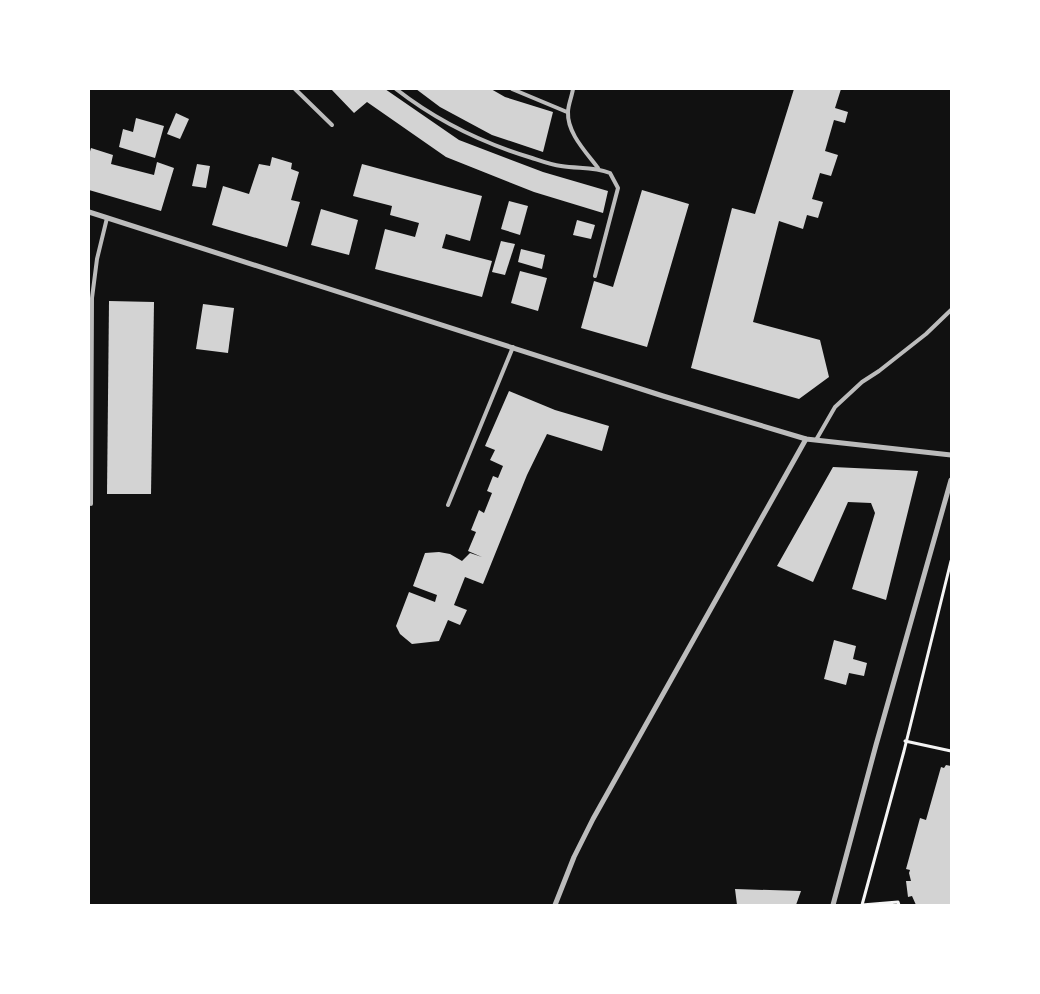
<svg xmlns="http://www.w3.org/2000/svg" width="1040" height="994" font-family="'DejaVu Sans',sans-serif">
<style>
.building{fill:#d3d3d3}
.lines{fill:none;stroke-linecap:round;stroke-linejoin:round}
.path{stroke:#f5f5f5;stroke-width:3}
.service{stroke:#bcbcbc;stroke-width:4}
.minor{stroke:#bcbcbc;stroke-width:5}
</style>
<rect width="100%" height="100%" fill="#111"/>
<g class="building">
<path d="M331,89H385L459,140L543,172L608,191L603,213L534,192L446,157L367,102L354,113Z"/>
<path d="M416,89H491L505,97L553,112L543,152L492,135L440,107Z"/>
<path d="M794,89H841L835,108L848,112L845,123L834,120L825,151L838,155L831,176L820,173L812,199L823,202L818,218L807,215L803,229L779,221L753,322L820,340L829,377L799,399L691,368L732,208L755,214Z"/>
<path d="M176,113L189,119L180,139L167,134Z"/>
<path d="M136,118L164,126L155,158L119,147L123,129L133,132Z"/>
<path d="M91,148L113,155L111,164L154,175L157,162L174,168L161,211L89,190V155Z"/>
<path d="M272,157L292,163L291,169L299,172L291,200L300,202L287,247L212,225L223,186L249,194L259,164L270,166Z"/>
<path d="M197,164L210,166L206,188L192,186Z"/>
<path d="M362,164L482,196L470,241L446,234L442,248L492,261L482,297L375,269L385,229L415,237L419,223L390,215L392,206L353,196Z"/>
<path d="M642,190L689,204L647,347L581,328L594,281L613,287Z"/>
<path d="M509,201L528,206L520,235L501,229Z"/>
<path d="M321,209L358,220L349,255L311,245Z"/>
<path d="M577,220L595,225L591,239L573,235Z"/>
<path d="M501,241L515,244L505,275L492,272Z"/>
<path d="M521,249L545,255L542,269L518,262Z"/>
<path d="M520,271L547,278L538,311L511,303Z"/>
<path d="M109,301L154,302L151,494H107Z"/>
<path d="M203,304L234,308L228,353L196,349Z"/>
<path d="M509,391L555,410L609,426L602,451L547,434L527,475L483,584L465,577L454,605L467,610L460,625L448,620L439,641L412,644L400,634L396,626L409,592L435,602L437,595L413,586L425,553L439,552L450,554L462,561L470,553L482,557L468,551L476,532L471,530L479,510L484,513L492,493L487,491L493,476L498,478L503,466L490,460L495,450L485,446Z"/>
<path d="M833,467L918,471L886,600L852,589L875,513L871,503L848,502L813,582L777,566Z"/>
<path d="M834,640L856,646L853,659L867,663L864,676L849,673L846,685L824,679Z"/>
<path d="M946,765L951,766V878L950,877L951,905H916L912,896L908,897L906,881H911L909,873L910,870L906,869L920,818L926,820L941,767L944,768Z"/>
<path d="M735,889L801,891L796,905H737Z"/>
</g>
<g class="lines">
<g class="path">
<path d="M905,741L951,751"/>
<path d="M862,905L904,751L951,561"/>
<path d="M862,905L898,902L899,905"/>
</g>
<g class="service">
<path d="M295,89L332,125"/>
<path d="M396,89C437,121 482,143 532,158C541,161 552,165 561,166C579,169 593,166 610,173L618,188L595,276"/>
<path d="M512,89L567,112"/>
<path d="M573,89C572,96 568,105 568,112C567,133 586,152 598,168"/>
<path d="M816,440L835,407L862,382L879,371L926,334L951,310"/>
<path d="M91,504L92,298L97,259L107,218"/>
<path d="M448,505L513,347"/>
</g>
<g class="minor">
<path d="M89,212L663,396L806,439L951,455"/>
<path d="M555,905L574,857L593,819L806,439"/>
<path d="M833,905L876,745L951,480"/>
</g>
</g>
<rect width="1040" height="994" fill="none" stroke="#ffffff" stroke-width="180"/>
</svg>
